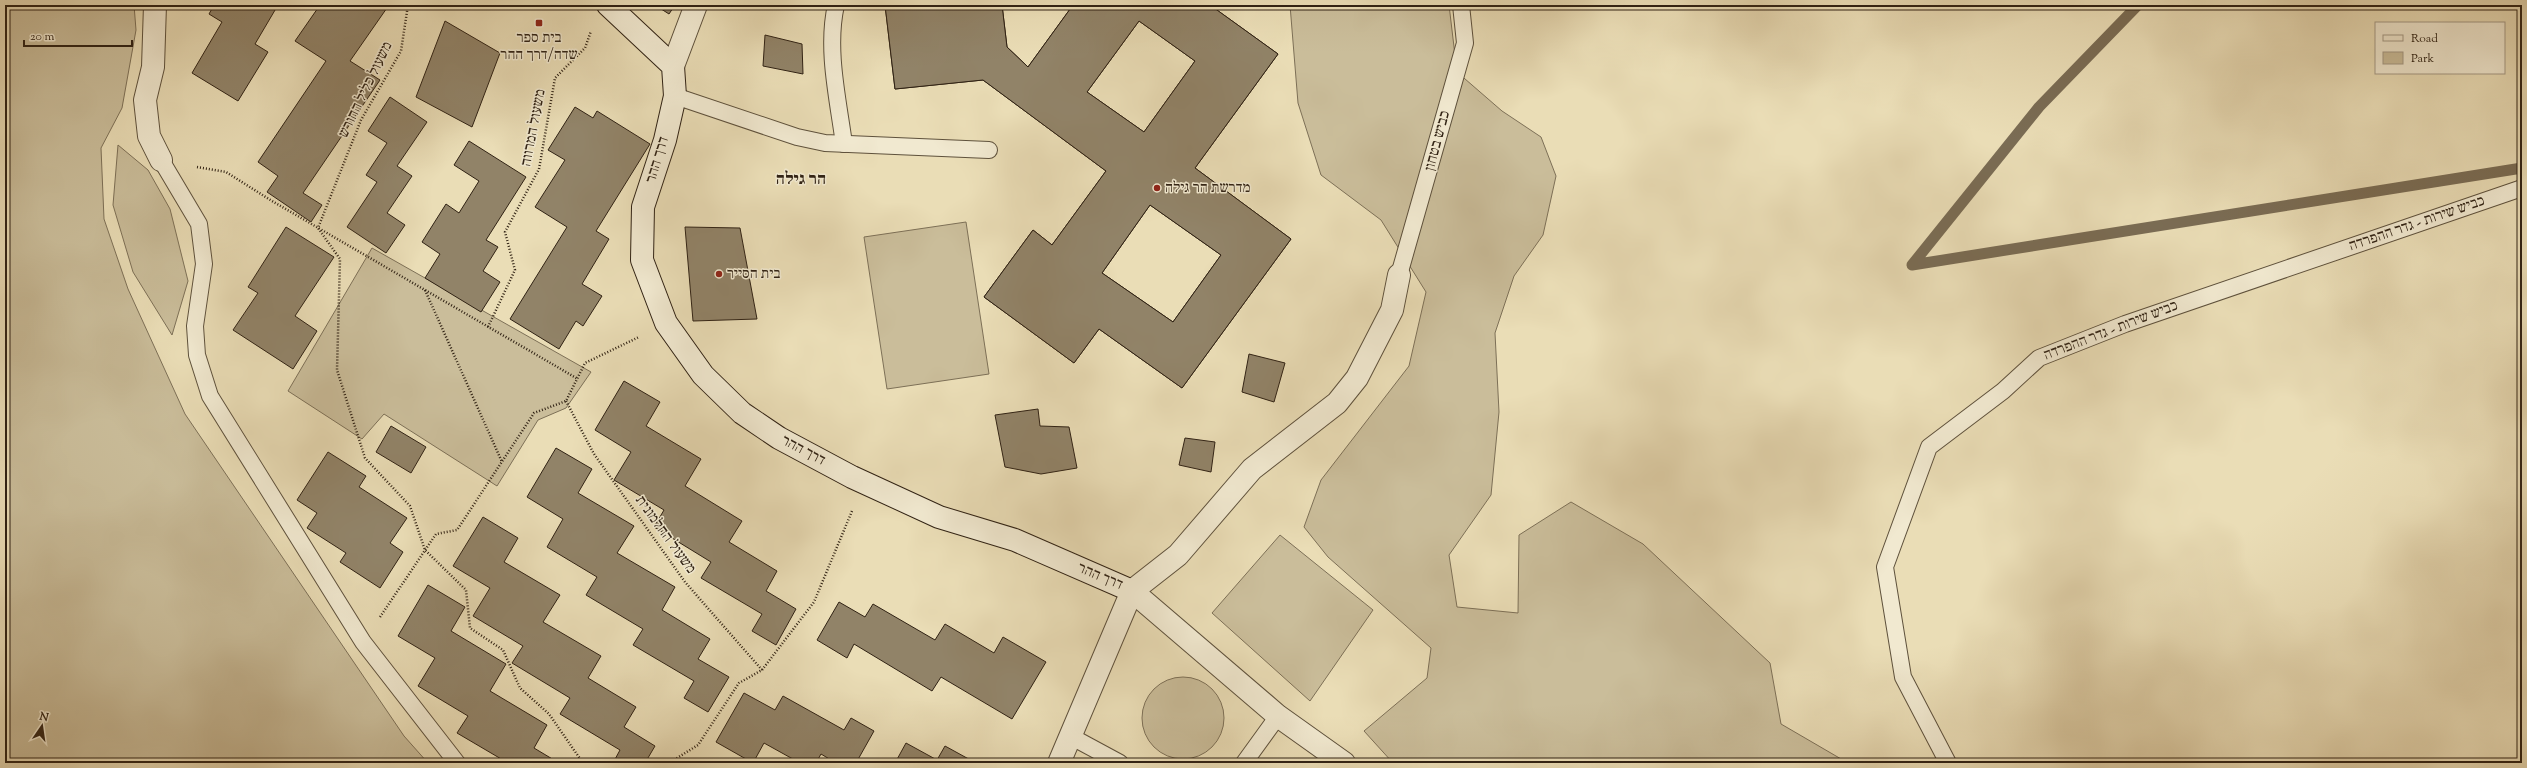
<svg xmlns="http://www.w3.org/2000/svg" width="2527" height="768" font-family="'Sorts Mill Goudy','Frank Ruhl Libre',serif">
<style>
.green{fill:#cabd9a;stroke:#7d7057}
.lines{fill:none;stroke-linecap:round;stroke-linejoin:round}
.stream{stroke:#7a6c54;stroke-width:11}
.building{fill:#918368;stroke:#302214;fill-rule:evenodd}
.lane-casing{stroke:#5e513c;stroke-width:18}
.street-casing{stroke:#5e513c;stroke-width:24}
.secondary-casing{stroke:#302214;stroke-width:24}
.path{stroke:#302214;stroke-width:2.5;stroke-dasharray:1 2;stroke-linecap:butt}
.lane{stroke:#f1e9d0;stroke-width:16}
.street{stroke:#f1e9d0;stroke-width:22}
.secondary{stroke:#f1e9d0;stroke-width:22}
.poi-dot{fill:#8f2418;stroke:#f1e9d0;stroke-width:1.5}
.labels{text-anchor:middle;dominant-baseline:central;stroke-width:3;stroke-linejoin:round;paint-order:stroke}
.poi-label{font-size:15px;fill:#302214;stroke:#f1e9d0;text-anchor:start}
.street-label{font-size:15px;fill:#302214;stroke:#f1e9d0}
.quarter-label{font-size:17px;font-weight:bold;fill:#302214;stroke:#f1e9d0}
</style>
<rect width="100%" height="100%" fill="#eaddb6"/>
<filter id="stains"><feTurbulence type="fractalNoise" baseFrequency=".005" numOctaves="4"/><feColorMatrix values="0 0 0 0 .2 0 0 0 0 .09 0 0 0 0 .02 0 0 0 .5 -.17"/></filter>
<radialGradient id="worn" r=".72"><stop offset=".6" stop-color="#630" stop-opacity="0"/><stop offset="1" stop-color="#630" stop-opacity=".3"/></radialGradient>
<g class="green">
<path d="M5,5H134L136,30L122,108L101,148L104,219L128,289L185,414L404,736L428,763H5Z"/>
<path d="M1290,5H1449L1457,72L1502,111L1541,137L1556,176L1543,235L1514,276L1495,333L1499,412L1491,495L1449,555L1457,607L1518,613L1519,535L1571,502L1643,544L1770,663L1781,724L1848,763H1393L1364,731L1427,678L1431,648L1328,557L1304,527L1321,480L1409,366L1426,292L1381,220L1321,175L1298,103Z"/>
<path d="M118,145L148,170L170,209L188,281L172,335L133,272L113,205Z"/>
<path d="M966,222L989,374L887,389L864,237Z"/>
<path d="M372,248L591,372L566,408L538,420L497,486L384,414L362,439L288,391Z"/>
<path d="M1280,535L1373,610L1310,701L1212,613Z"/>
<circle cx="1183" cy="718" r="41"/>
</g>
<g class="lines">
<path class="stream" d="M2138,5L2039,107L1912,265L2522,168"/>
</g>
<g class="building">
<path d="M214,5H278L255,44L268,52L238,101L192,73L222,22L209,14Z"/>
<path d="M320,5H389L350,61L380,80L303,193L322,205L311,222L267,192L278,176L258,162L326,61L295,41Z"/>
<path d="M655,5H675L669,14Z"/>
<path d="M885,5H1002L1007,47L1028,67L1073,5H1210L1278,54L1195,168L1291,239L1182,388L1099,329L1074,363L984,297L1033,230L1052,245L1106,171L983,80L895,89ZM1139,21L1195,61L1144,132L1087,92ZM1150,205L1221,255L1173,322L1102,273Z"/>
<path d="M885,5H1002L1007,47L1028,67L1073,5H1210L1278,54L1195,168L1291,239L1182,388L1099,329L1074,363L984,297L1033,230L1052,245L1106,171L983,80L895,89ZM1139,21L1195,61L1144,132L1087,92ZM1150,205L1221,255L1173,322L1102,273Z"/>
<path d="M445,21L500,53L472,127L416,97Z"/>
<path d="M765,35L802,44L803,74L763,66Z"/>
<path d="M390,97L427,122L397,166L412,176L387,213L405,225L386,253L347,227L377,182L366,175L387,143L368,131Z"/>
<path d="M575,107L593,118L597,111L650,144L596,231L609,239L582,284L602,296L583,326L576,321L559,349L510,319L567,227L535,207L565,160L548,150Z"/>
<path d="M469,141L526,177L486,240L498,247L483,271L500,282L481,312L425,278L440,254L422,242L446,204L459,213L479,181L454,165Z"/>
<path d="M286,227L334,257L295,316L317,331L293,369L233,330L258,293L248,287Z"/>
<path d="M685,227L740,228L757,319L693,321Z"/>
<path d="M1249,354L1285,363L1274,402L1242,392Z"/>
<path d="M624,381L660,402L646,426L701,459L685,486L742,521L729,542L777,571L766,591L796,609L776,645L752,631L762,614L701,578L711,562L654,527L664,510L614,480L631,452L595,430Z"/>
<path d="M1038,409L1040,426L1069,427L1077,468L1041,474L1005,467L995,415Z"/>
<path d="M391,426L426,447L411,473L376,452Z"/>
<path d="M1185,438L1215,442L1211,472L1179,465Z"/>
<path d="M556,448L592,469L578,493L634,526L617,553L675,587L662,610L710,639L698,659L729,677L708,712L684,698L694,681L633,645L643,629L586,595L597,577L547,547L563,519L527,497Z"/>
<path d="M328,452L366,476L359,487L407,518L390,543L403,552L380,588L340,562L346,553L307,528L317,513L297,500Z"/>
<path d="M483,517L518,538L504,562L560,595L543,622L601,656L588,678L636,707L624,727L655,746L645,763H613L620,750L560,714L570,698L512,663L523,646L473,616L490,588L453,566Z"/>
<path d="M428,585L465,607L451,631L506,664L490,691L547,725L534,748L559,763H508L457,733L468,716L418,686L435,658L398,636Z"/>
<path d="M839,602L865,617L873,604L935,640L945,624L994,653L1003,637L1046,662L1012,719L941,677L932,691L854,644L847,658L817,640Z"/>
<path d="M744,693L775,710L783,696L844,730L851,718L874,731L856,763H836L821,754L816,763H800L764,743L753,763L716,742Z"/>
<path d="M906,743L937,760L945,746L976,763H895Z"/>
</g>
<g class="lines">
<g class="lane-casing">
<g id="lane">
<path d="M836,5C826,49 838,99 844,144"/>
<path d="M675,96L797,137L825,143L989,150"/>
<path d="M161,160L199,224L204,264L195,326L197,355L210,396L363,642L457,763"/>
<path d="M1399,275L1465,43L1461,5"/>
<path d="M1070,736L1120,763"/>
<path d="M1244,763L1278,716"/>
<path d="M1948,763L1903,677L1885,567L1929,447L2003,391L2039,358L2125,324L2522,188"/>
</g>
</g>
<g class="street-casing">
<g id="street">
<path d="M155,5L153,67L145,100L149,136L161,160"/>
<path d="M673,66L696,5"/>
<path d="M1132,591L1278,716L1344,763"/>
<path d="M1059,763L1132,591L1178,555L1252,469L1337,403L1357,378L1392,310L1399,275"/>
</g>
</g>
<g class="secondary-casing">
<path id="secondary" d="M608,5L673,66L675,96L665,140L643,207L642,260L666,323L703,375L742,413L779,438L852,477L939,517L1015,540L1132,591"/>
</g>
<g class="path">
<path d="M408,5L401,51L361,120L318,228L340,259L337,370L365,458L410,506L425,550L466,590L470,628L503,650L520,688L549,714L583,763"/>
<path d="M197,167L226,172L272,201L578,379"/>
<path d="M425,290L502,462"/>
<path d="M488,327L515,270L505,232L539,169L555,78L585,48L591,31"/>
<path d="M566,401L594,454L685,582L762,670"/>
<path d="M380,617L436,534L457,530L534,413L566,401L585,363L639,337"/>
<path d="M669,763L698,745L739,683L762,670L814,602L852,511"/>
</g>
<use href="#lane" class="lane"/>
<use href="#street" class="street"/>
<use href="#secondary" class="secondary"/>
</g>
<g class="poi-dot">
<rect x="535" y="19" width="8" height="8" rx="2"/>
<circle cx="1157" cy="188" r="4"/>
<circle cx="719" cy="274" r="4"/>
</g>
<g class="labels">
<g class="poi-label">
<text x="539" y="38" text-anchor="middle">בית ספר<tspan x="539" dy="17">שדה/דרך ההר</tspan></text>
<text x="1165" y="188">מדרשת הר גילה</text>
<text x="727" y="274">בית הסייר</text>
</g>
<g class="street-label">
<text transform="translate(366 90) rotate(-64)">משעול כליל החורש</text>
<text transform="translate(534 128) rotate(-79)">משעול המרווה</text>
<text transform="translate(1438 141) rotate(-75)">כביש בטחון</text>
<text transform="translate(658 160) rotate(-73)">דרך ההר</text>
<text transform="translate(2417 224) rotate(-19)">כביש שירות - גדר ההפרדה</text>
<text transform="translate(2111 331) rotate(-21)">כביש שירות - גדר ההפרדה</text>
<text transform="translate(803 451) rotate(28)">דרך ההר</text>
<text transform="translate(665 535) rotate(54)">משעול החלמונית</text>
<text transform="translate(1100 577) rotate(23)">דרך ההר</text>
</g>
<g class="quarter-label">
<text x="801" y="180">הר גילה</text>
</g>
</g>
<rect width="2527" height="768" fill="none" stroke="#eaddb6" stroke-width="20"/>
<rect x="6" y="6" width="2515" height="756" fill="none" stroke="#302214" stroke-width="2"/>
<rect x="10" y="10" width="2507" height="748" fill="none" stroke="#302214"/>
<rect x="2375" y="22" width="130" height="52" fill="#f1e9d0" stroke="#a49985"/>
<rect x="2383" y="35" width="20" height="6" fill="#f1e9d0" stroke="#a49985"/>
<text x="2411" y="42" font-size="12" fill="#302214">Road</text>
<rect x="2383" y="52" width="20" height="12" fill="#cabd9a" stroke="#a49985"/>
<text x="2411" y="62" font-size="12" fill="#302214">Park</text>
<g transform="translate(42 726) rotate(13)" stroke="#f1e9d0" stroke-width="3" paint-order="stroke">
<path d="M0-3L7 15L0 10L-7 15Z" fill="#302214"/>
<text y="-6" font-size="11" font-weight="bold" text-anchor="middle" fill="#302214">N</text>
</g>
<path d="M24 40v6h108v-6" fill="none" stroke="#302214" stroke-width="2"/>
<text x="30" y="40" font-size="12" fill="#302214" stroke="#f1e9d0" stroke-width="3" paint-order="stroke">20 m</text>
<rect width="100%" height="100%" filter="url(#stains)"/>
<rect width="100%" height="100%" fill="url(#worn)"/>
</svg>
